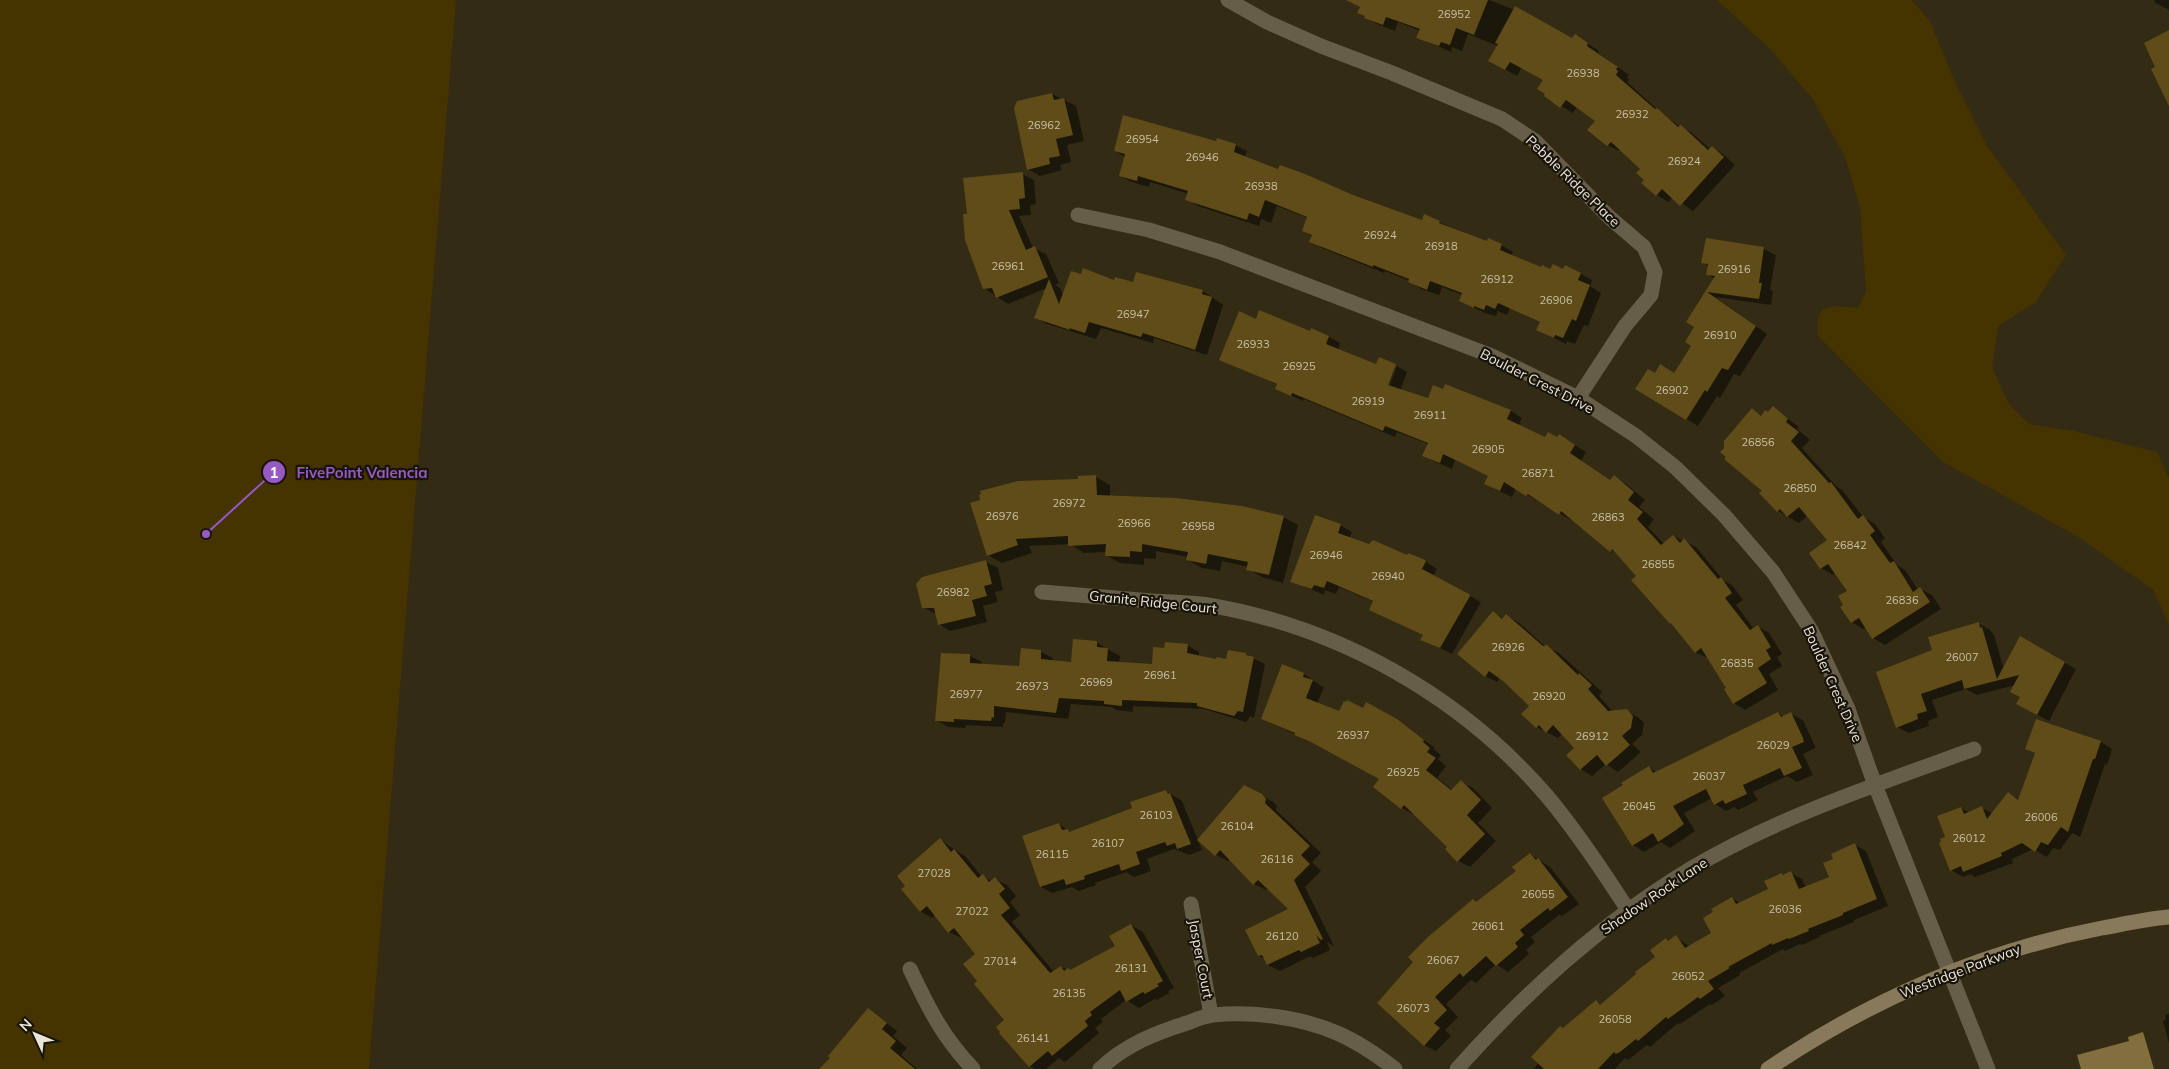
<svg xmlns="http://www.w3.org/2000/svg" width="2169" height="1069" font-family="Mulish,sans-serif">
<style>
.green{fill:#453300}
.water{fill:#836f3d}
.shadow{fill:#0007}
.building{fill:#5f4c18}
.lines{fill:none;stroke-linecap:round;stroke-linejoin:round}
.street{stroke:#665e49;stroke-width:15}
.secondary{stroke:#877959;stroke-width:15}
.labels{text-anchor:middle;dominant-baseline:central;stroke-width:4.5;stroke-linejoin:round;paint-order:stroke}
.number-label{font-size:11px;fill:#c7bfa7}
.street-label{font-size:14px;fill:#eae5d7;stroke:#18140a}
.leader{fill:none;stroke:#975ac5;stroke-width:2}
.callout-dot{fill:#975ac5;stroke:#18140a;stroke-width:2}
.mark-label{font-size:15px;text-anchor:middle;font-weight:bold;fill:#fff}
.callout-label{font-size:15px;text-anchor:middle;font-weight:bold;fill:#975ac5;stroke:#18140a;stroke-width:4.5;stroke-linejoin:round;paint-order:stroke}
</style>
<rect width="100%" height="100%" fill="#342b14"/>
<g class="green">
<path d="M0,0H456L369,1069H0Z"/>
<path d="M1717,0H1912L1930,21L1954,80L1987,146L2066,255L2035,303L1998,326L1992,367L2009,404L2029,424L2074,431L2157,452L2169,478V624L2153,590L2080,538L1943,462L1818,336V318L1822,310L1835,306L1858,308L1866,292L1860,207L1845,157L1812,98L1769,48Z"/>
</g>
<path class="water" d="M2143,1032L2154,1069H2081L2077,1055L2129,1041L2128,1037Z"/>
<g class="shadow">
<path d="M1347,0H1489L1515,10L1572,40L1587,43L1599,51L1598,53L1629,75L1627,77L1629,79L1627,82L1658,110L1680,127L1692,133L1710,149L1712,147L1723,154L1735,165L1693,211L1673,197L1668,202L1657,195L1645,180L1642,169L1621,150L1619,151L1608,145L1597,120L1577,107L1573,113L1545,96V80L1522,67L1517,76L1490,61L1498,46L1468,34L1462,51L1452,47L1451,52L1418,37L1420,31L1398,22L1395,31L1377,24L1359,12L1361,7Z"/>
<path d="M2155,0H2169V10L2154,2Z"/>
<path d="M1052,94L1076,106L1084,141L1067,145L1071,162L1060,165L1062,170L1040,176L1028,169Z"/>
<path d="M1217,142L1235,145L1247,151L1245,157L1423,222H1439L1488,243L1501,245L1513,252L1511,256L1542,269L1564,270L1565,267L1581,274L1592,280L1590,286L1601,293L1588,326L1584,325L1575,344L1567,341L1566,344L1538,330L1541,323L1510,308L1507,315L1498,311L1496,316L1485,313L1460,301L1463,295L1442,287L1439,295L1421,289L1410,281L1385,271L1384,273L1322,248L1311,241L1313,236L1303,231L1308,218L1277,206L1271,223L1261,219L1259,226L1198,206L1187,199L1189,194L1150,182L1149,187L1132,182L1120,176L1125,157L1115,151Z"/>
<path d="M1022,174L1034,180L1036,204L1030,205L1031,215L1019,216L1033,248L1046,254L1059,283L1055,285L1060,288L1063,295L1115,281L1203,291L1223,305L1207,355L1154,338L1153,343L1101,328L1096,339L1047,324L1036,317L1047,288L1008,304L984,288L968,215Z"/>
<path d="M1707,240L1764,249L1776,255L1770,290L1773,291L1771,305L1715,297L1767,334L1740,376L1734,374L1720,398L1717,396L1698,426L1637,389L1655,375L1674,374L1692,346L1696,326L1688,322L1715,279L1707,274L1709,266L1703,262Z"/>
<path d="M1257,320L1311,333L1312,330L1329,337L1340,343L1338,350L1385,391L1387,392L1397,366L1407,372L1400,391L1429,400L1444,391L1446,386L1511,411L1522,418L1518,426L1545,438H1557L1570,442L1586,452L1581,461L1611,481L1614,477L1626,484L1645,500L1639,507L1654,519L1648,527L1664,544L1673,536L1696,547L1724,581L1732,585L1743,600L1736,605L1754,629L1758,627L1769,633L1782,654L1777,657L1782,666L1769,674L1778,690L1745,710L1734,703L1728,689L1708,658L1695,652L1675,626L1670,623L1638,576L1618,555L1572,519L1571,520L1516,488L1512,497L1497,490L1485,483L1489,476L1455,460L1452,469L1436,462L1424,456L1429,444L1397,432L1395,437L1304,399L1303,401L1277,389L1278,385L1220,359Z"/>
<path d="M1773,408L1799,427L1797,429L1810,440L1802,448L1836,486L1842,490L1863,517L1875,524L1885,538L1881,542L1897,565L1905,570L1918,590L1920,589L1932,595L1941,609L1885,645L1873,638L1866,627L1863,629L1852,622L1845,605L1849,591L1836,573L1833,575L1821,568L1811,553L1829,540L1808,515L1799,523L1778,511L1761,494L1763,491L1752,410L1762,416L1769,414Z"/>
<path d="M1096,477L1110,485V496L1283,517L1298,525L1283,583L1262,577L1248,569V567L1222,561L1220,571L1202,568L1188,560V557L1156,551V559L1144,558V565L1120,563L1106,555V552L1084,553L1070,544L1029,546L1032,553L1002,563L988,555L1079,480Z"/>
<path d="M1340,525L1352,532L1349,538L1423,560L1437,569L1433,576L1481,602L1452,654L1422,639L1424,635L1370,610L1374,602L1339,587L1336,594L1325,590L1324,595L1292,581Z"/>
<path d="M986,562L998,568L1003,590L995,592L998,602L983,606L987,622L950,631L939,624L936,614L923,607Z"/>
<path d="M1494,613L1504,619L1506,616L1518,622L1546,647L1559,653L1602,692L1599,696L1613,712L1627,711L1639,718L1644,723L1642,735L1632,744L1641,752L1618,772L1606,764L1592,776L1581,769L1576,749L1562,734L1558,738L1537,727L1531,706L1500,678L1497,682L1485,676Z"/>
<path d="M1978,623L1990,630L1994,635L2004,670L2020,638L2076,669L2049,721L2029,710L2015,685L1977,695L1966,689L1932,700L1938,717L1928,721L1929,726L1909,733L1897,727L1933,650Z"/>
<path d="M1097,643L1120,656L1119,663L1153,665L1165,649L1187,645L1199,652V656L1217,660L1253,658L1265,664L1254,718L1250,716L1246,722L1204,709L1133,706V712L1117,710L1111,707L1071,704L1068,719L1006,712L1005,723H1003V727L966,725L965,728L948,727L936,720L970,656L982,662L981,665L1020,667L1022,650L1041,652L1053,658L1052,662L1072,664Z"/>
<path d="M1283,665L1304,674L1324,688L1317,703L1340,712L1363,710L1397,720L1435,748L1433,749L1441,755L1438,759L1446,766L1437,778L1453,790L1461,782L1473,788L1492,808L1478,823L1496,841L1470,867L1458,861L1449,847L1415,813L1413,814L1402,808L1375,787L1380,779L1323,747L1262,719Z"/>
<path d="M1778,713L1784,717L1791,714L1803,720L1815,746V748L1803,754L1813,775L1797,782L1787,776L1753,792L1758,800L1738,810L1734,807L1726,811L1715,804L1712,798L1684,813L1695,831L1670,848L1661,842L1644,852L1633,845L1649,768L1656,772Z"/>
<path d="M2037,720L2101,742L2112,749L2107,765L2105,764L2080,837L2072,833L2060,850L2053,848L2047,857L2033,849L2012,859L2013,863L1975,877L1970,874L1963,877L1951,870L1946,838L1961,808L1970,813L1982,808L1993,814L2009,794L2020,800L2036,754L2027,749Z"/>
<path d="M1166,791L1182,801L1202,850L1189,855L1174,849L1147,859L1151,871L1134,877L1126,872L1095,883L1096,885L1079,891L1072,887L1052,893L1041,887L1059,824L1072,833L1134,809Z"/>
<path d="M1261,795L1273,802L1277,806L1276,810L1321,853L1312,862L1321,871L1305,887L1334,946L1327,942L1330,950L1313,958L1310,956L1280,971L1268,965L1265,959L1259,956L1290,909L1268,888L1266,890L1254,884L1230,858L1228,861L1216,855Z"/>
<path d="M940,840L966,857L982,877L992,881L995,879L1007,885L1016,896L1010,902L1020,915L1012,922L1054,972L1061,967L1072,971L1117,946L1131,925L1143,932L1174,988L1168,991L1169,993L1157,1000L1155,999L1139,1008L1126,1000L1101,1019L1103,1022L1095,1028L1099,1033L1065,1062L1059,1058L1046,1069H1035L1030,1066L1000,1033L1006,1020L979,981L977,955L963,937L961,938L949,932L936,915L932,918L920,911Z"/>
<path d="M1855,845L1866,851L1888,906L1854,920V922L1819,936L1820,937L1802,945L1800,944L1785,951L1783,949L1739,973L1740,975L1718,988L1725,996L1712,1005L1710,1004L1680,1024L1678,1023L1650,1047L1647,1045L1628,1060L1625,1058L1615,1069H1534L1563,1029L1596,1002L1602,1005L1657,958L1666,940L1669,942L1676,937L1690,947L1713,934L1732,898L1740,903L1770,890L1782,874L1784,875L1790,873L1802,879L1806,888L1831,878L1835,860Z"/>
<path d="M1530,854L1550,867L1579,904L1562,916L1559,915L1531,937L1535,942L1526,950L1529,954L1508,972L1496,964L1476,983L1471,980L1446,1004L1458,1017L1445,1030L1451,1036L1436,1051L1424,1045L1379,1003L1477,903L1518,872Z"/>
<path d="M869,1010L897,1031L893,1036L907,1048L901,1055L917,1069H832Z"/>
<path d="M2169,1014V1043L2163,1021L2166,1020L2165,1015Z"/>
</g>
<g class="building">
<path d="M1346,0H1488L1474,35L1456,28L1450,45L1441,42L1439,46L1416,38L1420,29L1386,17L1383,25L1364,18L1365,16L1357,13L1360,7Z"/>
<path d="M1515,6L1572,38L1575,34L1588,43L1587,46L1618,67L1616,69L1618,71L1616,75L1655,109L1657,108L1678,127L1681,125L1708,150L1712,146L1724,157L1680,206L1662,189L1656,196L1641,183L1644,180L1636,173L1640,169L1611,142L1607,146L1587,130L1595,121L1566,100L1560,108L1544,96L1545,94L1537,89L1543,80L1510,62L1505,70L1488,61L1498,44L1495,43Z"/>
<path d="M2169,30V106L2151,69L2155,67L2144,43Z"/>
<path d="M1052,93L1054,100L1064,98L1073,135L1056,139L1060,156L1049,158L1050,164L1027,170L1014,108L1017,101Z"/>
<path d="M1123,115L1216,141L1217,138L1236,144L1234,152L1278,169L1280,165L1305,174L1353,195L1422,220L1424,214L1440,221L1439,223L1487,241L1488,238L1502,244L1500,250L1541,267L1542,265L1550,269L1553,264L1563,269L1565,265L1581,273L1578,280L1590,285L1576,321L1572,319L1563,338L1555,335L1554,338L1536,330L1540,322L1498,303L1495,309L1486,305L1484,310L1474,306V308L1459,301L1462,293L1430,281L1427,290L1408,282L1409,279L1373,265V267L1309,242L1312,235L1302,231L1307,217L1265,200L1259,217L1249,213L1247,220L1185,200L1188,191L1138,176L1137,181L1119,176L1125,154L1114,151Z"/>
<path d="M1023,172L1025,198L1019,199L1020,209L1009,210L1026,250L1035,246L1048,277L996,298L992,288L983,289L965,240L963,214H967L963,178Z"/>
<path d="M1706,238L1764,247L1759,283H1762L1759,299L1707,292L1756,326L1728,370L1722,368L1707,392L1705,390L1686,420L1635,389L1648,369L1655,373L1660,364L1674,373L1691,346L1685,342L1694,327L1686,322L1715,276L1706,275L1708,264L1701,263Z"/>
<path d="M1083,268L1114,280L1115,277L1133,282L1136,272L1203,290L1202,294L1212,297L1195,350L1143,333L1141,337L1089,322L1085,333L1069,328L1070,330L1034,318L1049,279L1059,304L1071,271L1081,274Z"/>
<path d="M1259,310L1310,331L1311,328L1329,336L1326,344L1376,364L1379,357L1396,364L1388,385L1428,398L1433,385L1443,389L1445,384L1511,410L1507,419L1545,437L1548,432L1557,437L1559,434L1575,445L1570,453L1610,480L1614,475L1634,492L1628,500L1643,512L1637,519L1661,545L1673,535L1680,543L1684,538L1718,579L1721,577L1732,593L1725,598L1750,630L1758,625L1771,647L1766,650L1771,659L1758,668L1767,683L1733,704L1724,689L1726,688L1701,648L1695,653L1671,623L1670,624L1631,580L1636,576L1612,549L1610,552L1561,511L1559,515L1528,494L1526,496L1504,482L1500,491L1484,484L1488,476L1443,454L1440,463L1422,456L1428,443L1385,426L1383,431L1292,393L1291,396L1275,389L1277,384L1219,360L1239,311L1256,319Z"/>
<path d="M1773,406L1788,419L1786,422L1799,432L1791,441L1829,483L1831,482L1858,519L1863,515L1875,531L1870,535L1890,563L1894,561L1913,592L1920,587L1930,602L1872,639L1859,618L1851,623L1840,607L1843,605L1838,596L1847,591L1828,564L1820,569L1809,553L1827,540L1799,507L1787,517L1780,509L1777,512L1759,493L1762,491L1724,459L1726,457L1720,452L1724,448V441L1752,408L1761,416L1765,410L1768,412Z"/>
<path d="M1096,475L1097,495L1176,498L1242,506L1284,516L1269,575L1246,570L1248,562L1208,554L1206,564L1186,560L1188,552L1142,544V552L1130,551V557L1105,556L1106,544L1068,546V536L1016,539L1018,545L987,556L970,503L980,500L979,495L981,494L980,491L1018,481L1078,479V476Z"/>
<path d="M1315,515L1341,524L1338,533L1369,544L1373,540L1407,555L1408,553L1423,559L1426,561L1422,569L1469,594L1470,596L1440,648L1420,640L1423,635L1369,610L1373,601L1327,581L1324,588L1314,585L1312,589L1290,582Z"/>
<path d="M986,560L992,584L984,586L987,596L972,600L976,616L938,625L934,608H922L916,584L922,577Z"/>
<path d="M1493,611L1502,619L1506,614L1543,646L1547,645L1578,675L1579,673L1592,685L1588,689L1608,711L1627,709L1633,716L1631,728L1622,736L1630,745L1606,766L1597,755L1580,770L1566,755L1574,748L1553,725L1546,733L1539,725L1536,728L1521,714L1529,706L1503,681L1489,671L1485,677L1457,654Z"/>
<path d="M1979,622L1980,628L1982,627L1997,679L2020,636L2065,662L2037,715L2016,704L2020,697L2010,692L2019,675L1964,689L1962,680L1921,694L1927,711L1917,714L1918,719L1896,728L1876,672L1932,650L1928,637Z"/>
<path d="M1073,639L1097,641V647L1108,648L1107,661L1152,664L1153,647L1164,648L1165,642L1188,644L1187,653L1216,659L1217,657L1226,659L1228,650L1246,653V655L1254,657L1243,712L1238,711L1234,716L1197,706V703L1122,700V706L1104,704V701L1059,698L1056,713L994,706V718L992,717L991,721L954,719V722L935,721L941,653L970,654V663L1019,666L1021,648L1041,650V659L1071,662Z"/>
<path d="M1282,664L1304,673L1303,677L1313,680L1306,698L1339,711L1344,701L1346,702L1347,700L1363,708L1366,702L1397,719L1424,740L1423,742L1430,748L1427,752L1436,758L1426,770L1451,790L1461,780L1481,800L1467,815L1485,834L1457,862L1445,849L1447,847L1404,805L1401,809L1373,787L1379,779L1309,741L1294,735L1295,733L1261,719Z"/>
<path d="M1778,712L1781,717L1791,712L1803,738L1804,742L1792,747L1802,768L1784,776L1780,768L1743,785L1747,794L1725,804L1723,800L1714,805L1706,789L1673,806L1684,824L1676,830L1658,842L1653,833L1632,846L1602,798L1623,785L1621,783L1649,766L1653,773Z"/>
<path d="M2036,719L2101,741L2095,759H2093L2068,832L2061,827L2048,845L2041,842L2035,852L2022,843L2001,853L2002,856L1963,872L1961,866L1950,871L1939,843L1941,842L1940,839L1945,837L1937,816L1961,807L1964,814L1982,806L1987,819L2008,792L2018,800L2035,753L2025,749Z"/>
<path d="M1244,785L1262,794L1266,799L1265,803L1310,846L1301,855L1310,864L1294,880L1323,939L1321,940L1316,935L1320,943L1301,952L1299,950L1267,965L1262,955L1258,956L1245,930L1288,909L1258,880L1253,885L1220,850L1215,856L1197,840Z"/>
<path d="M1166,790L1168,794L1170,793L1191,844L1177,849L1175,843L1167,846L1165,842L1136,852L1140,864L1121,871L1119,864L1084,876L1085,879L1066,885L1064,879L1040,887L1022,836L1059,823L1062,830L1068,829L1069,832L1132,808L1130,802Z"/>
<path d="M940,838L951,852L954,849L978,878L983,874L989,882L995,877L1005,889L999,894L1010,908L1001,915L1050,973L1061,966L1064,971L1068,968L1070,970L1115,946L1109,936L1131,924L1163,981L1157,984L1159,986L1145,994L1143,992L1126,1002L1120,990L1090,1012L1092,1015L1085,1021L1088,1026L1052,1056L1048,1051L1029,1067L999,1033L1000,1032L996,1027L1004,1020L974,984L977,981L963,964L975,954L954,928L948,933L927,906L920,912L901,889L905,886L897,876Z"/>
<path d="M1855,843L1877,899L1843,913V915L1808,929L1809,931L1789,939L1788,938L1772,945V943L1728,967L1730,968L1708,981L1714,989L1700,999L1698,997L1668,1019L1666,1017L1638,1041L1636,1039L1620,1052L1616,1054L1614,1052L1598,1069H1544L1531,1057L1560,1026L1563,1028L1596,1000L1600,1005L1636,974L1635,972L1655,957L1650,950L1666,938L1668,941L1676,935L1685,948L1711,933L1703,918L1713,912L1711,909L1732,897L1736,904L1768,889L1764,881L1782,873L1783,875L1791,871L1799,889L1829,877L1823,863L1833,859L1831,854Z"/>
<path d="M1530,853L1536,860L1538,858L1568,897L1550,911L1548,908L1520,930L1524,935L1515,943L1518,947L1496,966L1486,956L1463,977L1460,973L1435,997L1447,1010L1434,1023L1440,1028L1424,1046L1377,1003L1413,962L1408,957L1428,937L1473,899L1476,902L1516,871L1512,867Z"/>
<path d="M868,1008L887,1023L882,1029L896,1041L890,1048L915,1069H819L830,1058L828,1056Z"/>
</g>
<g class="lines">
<g class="street">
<path d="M1228,0L1267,22L1321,46L1392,73L1502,119L1535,141L1609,217L1644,247L1655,272L1651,295L1625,326L1578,398"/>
<path d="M1078,215L1149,230L1220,252L1492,356L1578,398L1636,436L1675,467L1724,515L1773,572L1811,630L1848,709L1875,785L1988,1069"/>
<path d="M1042,592C1079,595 1115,598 1152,601C1170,602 1190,602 1208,605C1339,627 1461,696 1547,796C1577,832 1603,871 1628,910"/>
<path d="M1191,904L1211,1015"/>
<path d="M910,969C929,1009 942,1036 973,1069"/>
<path d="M1100,1069C1125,1045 1155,1033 1187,1023C1195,1020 1204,1016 1213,1015C1253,1011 1300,1017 1337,1033C1358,1042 1377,1055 1395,1069"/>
<path d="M1457,1069C1527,991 1601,923 1692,868C1780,816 1879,784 1974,749"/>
</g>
<path class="secondary" d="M1768,1069C1868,1001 1982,951 2102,928C2124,924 2146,919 2169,917"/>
</g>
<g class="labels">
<g class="number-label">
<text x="1454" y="14">26952</text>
<text x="1583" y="73">26938</text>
<text x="1632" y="114">26932</text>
<text x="1044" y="125">26962</text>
<text x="1142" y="139">26954</text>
<text x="1202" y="157">26946</text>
<text x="1684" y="161">26924</text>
<text x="1261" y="186">26938</text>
<text x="1380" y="235">26924</text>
<text x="1441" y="246">26918</text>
<text x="1008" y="266">26961</text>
<text x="1734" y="269">26916</text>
<text x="1497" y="279">26912</text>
<text x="1556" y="300">26906</text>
<text x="1133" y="314">26947</text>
<text x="1720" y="335">26910</text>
<text x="1253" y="344">26933</text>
<text x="1299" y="366">26925</text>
<text x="1672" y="390">26902</text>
<text x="1368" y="401">26919</text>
<text x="1430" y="415">26911</text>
<text x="1758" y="442">26856</text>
<text x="1488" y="449">26905</text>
<text x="1538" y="473">26871</text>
<text x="1800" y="488">26850</text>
<text x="1069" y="503">26972</text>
<text x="1002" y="516">26976</text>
<text x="1608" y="517">26863</text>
<text x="1134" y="523">26966</text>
<text x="1198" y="526">26958</text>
<text x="1850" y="545">26842</text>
<text x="1326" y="555">26946</text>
<text x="1658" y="564">26855</text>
<text x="1388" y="576">26940</text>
<text x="953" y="592">26982</text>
<text x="1902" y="600">26836</text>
<text x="1508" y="647">26926</text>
<text x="1962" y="657">26007</text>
<text x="1737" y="663">26835</text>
<text x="1160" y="675">26961</text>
<text x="1096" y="682">26969</text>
<text x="1032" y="686">26973</text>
<text x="966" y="694">26977</text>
<text x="1549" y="696">26920</text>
<text x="1353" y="735">26937</text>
<text x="1592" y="736">26912</text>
<text x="1773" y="745">26029</text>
<text x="1403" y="772">26925</text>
<text x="1709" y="776">26037</text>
<text x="1639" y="806">26045</text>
<text x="1156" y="815">26103</text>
<text x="2041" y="817">26006</text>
<text x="1237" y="826">26104</text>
<text x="1969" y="838">26012</text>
<text x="1108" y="843">26107</text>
<text x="1052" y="854">26115</text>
<text x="1277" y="859">26116</text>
<text x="934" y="873">27028</text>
<text x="1538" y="894">26055</text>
<text x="1785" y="909">26036</text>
<text x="972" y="911">27022</text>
<text x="1488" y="926">26061</text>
<text x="1282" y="936">26120</text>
<text x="1443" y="960">26067</text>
<text x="1000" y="961">27014</text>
<text x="1131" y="968">26131</text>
<text x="1688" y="976">26052</text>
<text x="1069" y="993">26135</text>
<text x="1413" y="1008">26073</text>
<text x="1615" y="1019">26058</text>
<text x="1033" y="1038">26141</text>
</g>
<g class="street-label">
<text transform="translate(1573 181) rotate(44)">Pebble Ridge Place</text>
<text transform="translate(1537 381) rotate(27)">Boulder Crest Drive</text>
<text transform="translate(1153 602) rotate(6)">Granite Ridge Court</text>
<text transform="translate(1833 684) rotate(66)">Boulder Crest Drive</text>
<text transform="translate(1654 896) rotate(-34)">Shadow Rock Lane</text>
<text transform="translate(1201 959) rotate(79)">Jasper Court</text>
<text transform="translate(1960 971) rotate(-21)">Westridge Parkway</text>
</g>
</g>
<path class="leader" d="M206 534L274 472"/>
<g class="callout-dot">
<circle cx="206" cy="534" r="5"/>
<circle cx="274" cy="472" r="12"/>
</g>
<g class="mark-label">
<text x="274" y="478">1</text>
</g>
<g class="callout-label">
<text x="362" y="478">FivePoint Valencia</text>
</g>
<g transform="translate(35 1034) rotate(314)" stroke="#18140a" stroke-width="4" paint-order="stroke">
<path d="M0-4L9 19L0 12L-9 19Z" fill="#eae5d7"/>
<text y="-8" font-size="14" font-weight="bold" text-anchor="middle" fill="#eae5d7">N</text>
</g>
</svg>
